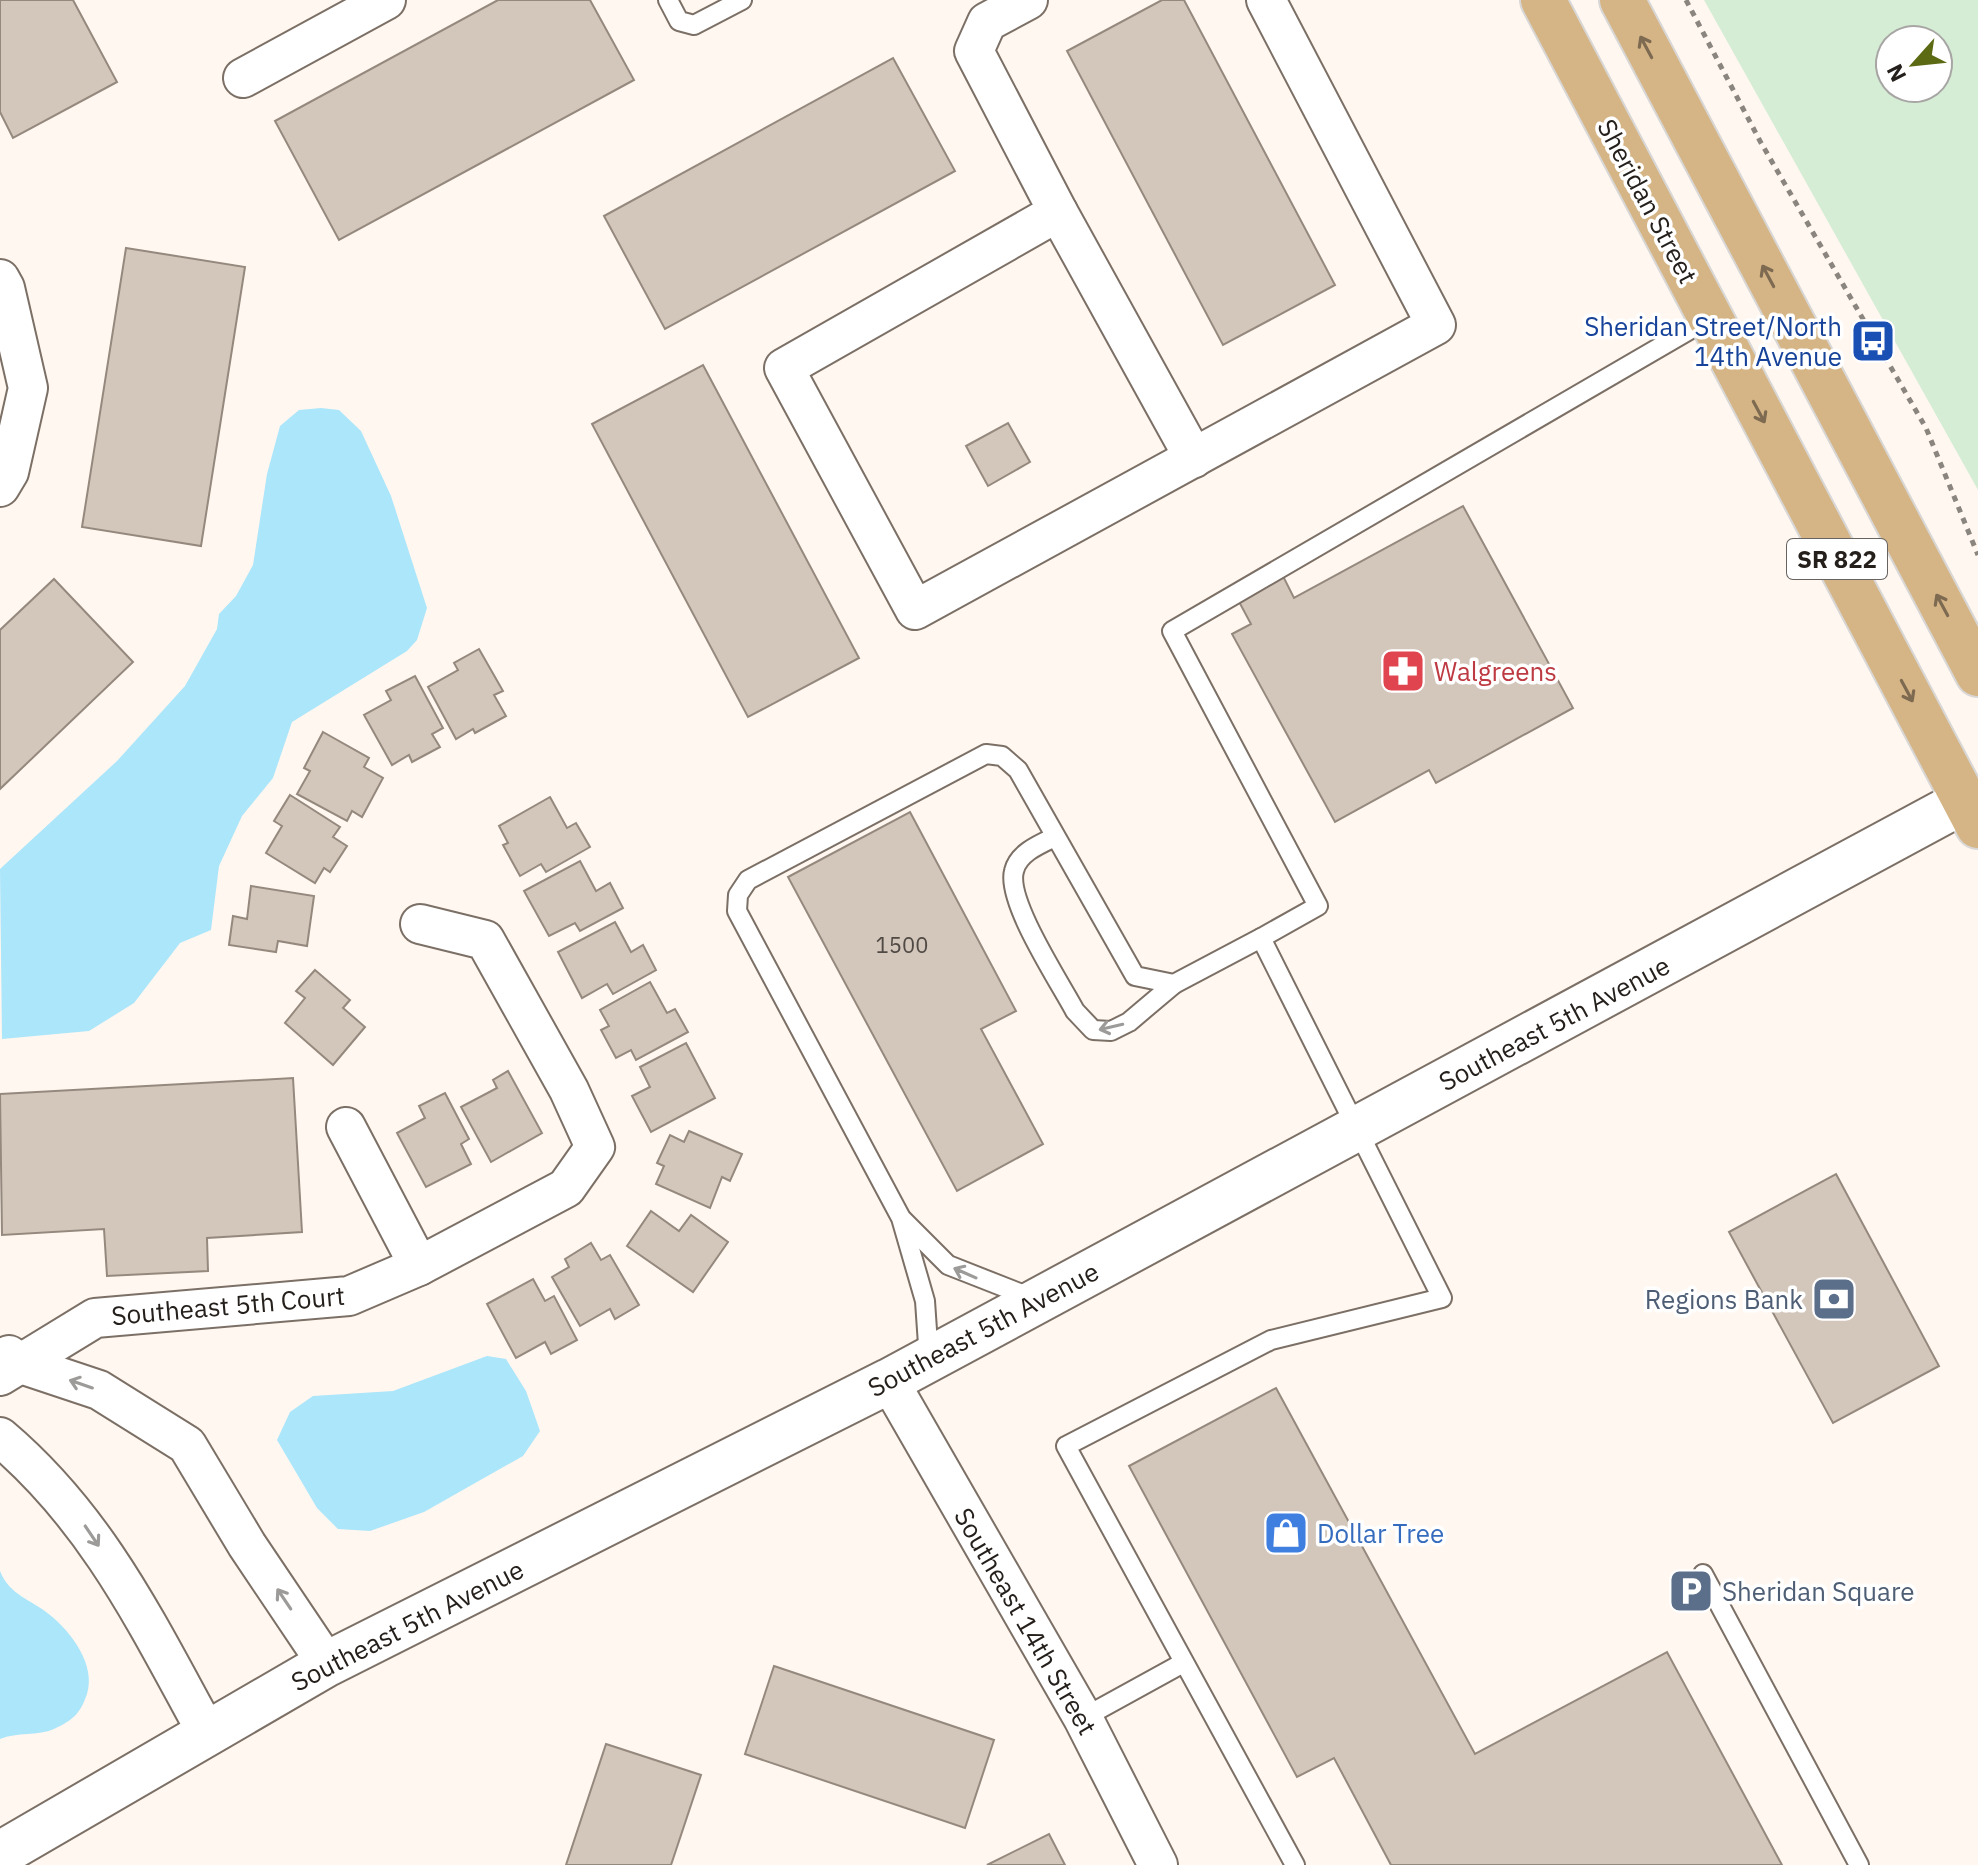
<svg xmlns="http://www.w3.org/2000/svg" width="1978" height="1865" font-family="'IBM Plex Sans',sans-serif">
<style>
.green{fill:#d5edd5;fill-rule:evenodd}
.water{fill:#ace6fa}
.building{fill:#d3c6bb;stroke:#95897e;stroke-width:2}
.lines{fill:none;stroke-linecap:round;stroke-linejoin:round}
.service-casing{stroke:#7c7066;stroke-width:22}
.minor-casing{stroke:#7c7066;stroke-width:42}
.tertiary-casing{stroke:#7c7066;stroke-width:48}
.primary-casing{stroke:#d8d7d6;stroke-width:48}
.path{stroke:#8b857f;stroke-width:5;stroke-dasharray:6 6;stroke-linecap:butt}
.service{stroke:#fff;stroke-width:18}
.minor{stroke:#fff;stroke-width:38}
.tertiary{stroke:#fff;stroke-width:44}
.primary{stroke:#d5b586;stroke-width:44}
.oneway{stroke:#7d6a51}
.oneway2{stroke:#9d9b99}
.labels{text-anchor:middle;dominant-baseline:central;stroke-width:7;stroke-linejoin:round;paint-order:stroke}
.number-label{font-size:22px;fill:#504a44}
.shield{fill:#fff;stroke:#666360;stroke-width:2}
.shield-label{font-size:24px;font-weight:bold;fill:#25201c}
.street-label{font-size:26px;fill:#25201c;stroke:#fff}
.transit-label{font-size:26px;fill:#164399;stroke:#fff;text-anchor:end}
.health-label{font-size:26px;fill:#be3a42;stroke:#fff;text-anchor:start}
.service-label{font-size:26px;fill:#4e5e75;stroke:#fff;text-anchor:end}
.shop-label{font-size:26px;fill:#366cbe;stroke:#fff;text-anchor:start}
</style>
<rect width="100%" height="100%" fill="#fff7f0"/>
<path class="green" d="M1704,0H1978V490ZM1890,40H1938V88H1890Z"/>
<g class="water">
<path d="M321,408L339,410L361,431L391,496L427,608L417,640L407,651L292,722L273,778L242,816L219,866L211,930L180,943L134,1003L89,1031L2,1039L0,869L117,761L185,686L217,629L219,614L236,596L253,565L267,474L280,426L299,410Z"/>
<path d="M487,1356L506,1359L526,1391L540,1431L523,1456L424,1512L370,1531L338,1529L317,1508L277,1440L290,1412L313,1396L393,1391Z"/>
<path d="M0,1571C10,1596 31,1599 50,1615C72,1633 96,1665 87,1694C80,1714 73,1720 54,1729C38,1736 17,1732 0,1739Z"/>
</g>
<g class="building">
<path d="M0,0H73L117,82L13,138L0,112Z"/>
<path d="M498,0H590L634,80L339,240L275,121Z"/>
<path d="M1162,0H1184L1335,285L1223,345L1067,51Z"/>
<path d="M893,58L955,171L665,329L604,216Z"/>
<path d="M126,248L245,267L201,546L82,527Z"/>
<path d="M703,365L859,658L748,717L592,424Z"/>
<path d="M1008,423L1030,462L988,486L966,446Z"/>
<path d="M1463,506L1573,708L1436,783L1429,770L1335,822L1232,634L1251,624L1237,598L1282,574L1294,598Z"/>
<path d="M54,579L133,662L0,789V630Z"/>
<path d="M479,649L503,691L494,695L506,716L475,733L473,729L456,739L428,687L458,670L454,663Z"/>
<path d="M415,676L443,728L432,734L440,747L412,762L409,755L392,765L364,715L391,700L386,691Z"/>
<path d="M323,732L369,758L364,767L383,778L362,817L352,811L347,821L297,794L310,771L304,768Z"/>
<path d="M290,795L340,827L333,837L347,846L330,872L324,868L315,883L266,853L282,826L274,821Z"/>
<path d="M550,797L567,828L576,823L590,847L546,872L541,864L520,876L503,845L508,843L499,826Z"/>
<path d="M910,812L1016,1011L981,1029L1043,1144L957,1191L788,877Z"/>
<path d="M580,861L596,891L610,883L623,908L580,931L575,923L549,936L524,891Z"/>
<path d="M251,886L314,896L307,946L278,941L276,952L229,945L233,916L247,919Z"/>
<path d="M615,922L631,952L643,945L656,970L613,994L607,984L582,998L558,952Z"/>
<path d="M315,970L350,1000L343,1008L365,1027L333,1065L285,1023L305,998L296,991Z"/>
<path d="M650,982L667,1013L675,1009L688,1032L636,1060L631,1050L616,1058L601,1030L609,1026L600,1010Z"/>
<path d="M686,1043L715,1098L651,1132L632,1096L650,1087L640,1067Z"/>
<path d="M508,1071L542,1133L491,1162L461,1107L497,1088L493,1080Z"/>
<path d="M293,1078L302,1232L207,1238L208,1271L107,1276L104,1229L2,1235L0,1094Z"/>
<path d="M445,1093L469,1139L461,1144L471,1164L426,1187L397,1133L425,1118L419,1106Z"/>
<path d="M689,1131L742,1154L730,1181L722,1177L710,1208L656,1184L664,1166L657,1163L670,1135L684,1142Z"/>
<path d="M1836,1174L1939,1366L1833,1423L1729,1232Z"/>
<path d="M651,1211L679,1231L691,1215L728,1242L693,1292L627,1246Z"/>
<path d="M591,1243L601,1260L610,1255L639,1305L615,1319L610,1309L580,1326L552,1277L569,1267L565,1259Z"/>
<path d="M533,1279L545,1301L554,1296L577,1340L551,1354L545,1342L516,1358L487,1304Z"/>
<path d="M1276,1388L1475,1754L1667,1652L1782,1865H1391L1334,1758L1297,1777L1129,1466Z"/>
<path d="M774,1666L994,1740L965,1828L745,1754Z"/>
<path d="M606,1744L701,1775L671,1865H566Z"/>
<path d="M1049,1834L1065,1865H987Z"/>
</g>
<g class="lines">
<g class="service-casing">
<g id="service">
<path d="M668,0L679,21L694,25L742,0"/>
<path d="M1055,837C1040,844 1018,853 1014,871C1006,901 1059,981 1075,1011L1093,1030L1111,1031L1129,1022L1174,984"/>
<path d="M903,1220L948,1265L1032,1298"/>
<path d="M929,1359L925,1301L901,1218L737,911L738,895L748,880L986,754L1002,756L1018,770L1135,976L1174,984L1261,938"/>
<path d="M1703,1574L1859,1865"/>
<path d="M1083,1718L1183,1663"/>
<path d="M1295,1865L1066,1446L1271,1340L1442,1298L1261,938L1318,906L1172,631L1710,318"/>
</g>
</g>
<g class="minor-casing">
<g id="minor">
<path d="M1028,0L987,22L974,51L1058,212L784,368L915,610L1436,325L1266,0"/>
<path d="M243,78L386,0"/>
<path d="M1058,212L1194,458"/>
<path d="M0,279L5,288L28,388L9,472L0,487"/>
<path d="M346,1127L419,1266"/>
<path d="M9,1355L21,1364L99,1390L187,1445L247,1545L327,1664"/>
<path d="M0,1376L95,1318L349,1296L419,1266L566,1188L595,1147L569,1090L485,940L420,924"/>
<path d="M889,1381L1083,1718L1158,1865"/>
<path d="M0,1437C98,1520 147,1624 207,1733"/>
</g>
</g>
<g class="tertiary-casing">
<path id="tertiary" d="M0,1854L327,1664L889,1381L1964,801"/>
</g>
<g class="primary-casing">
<g id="primary">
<path d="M1543,0L1978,826"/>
<path d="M1622,0L1978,674"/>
</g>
</g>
<path class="path" d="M1686,0L1760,141L1926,428L1978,555"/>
<use href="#service" class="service"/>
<use href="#minor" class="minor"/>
<use href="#tertiary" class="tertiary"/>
<use href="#primary" class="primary"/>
</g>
<defs><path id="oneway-shaft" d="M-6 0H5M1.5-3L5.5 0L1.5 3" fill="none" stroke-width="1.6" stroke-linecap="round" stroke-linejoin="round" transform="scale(2)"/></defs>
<g class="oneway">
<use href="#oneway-shaft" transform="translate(1646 47) rotate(-118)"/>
<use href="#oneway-shaft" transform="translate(1768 276) rotate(-118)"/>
<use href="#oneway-shaft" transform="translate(1759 412) rotate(62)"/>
<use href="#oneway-shaft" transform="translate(1942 605) rotate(-118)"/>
<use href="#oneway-shaft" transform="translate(1907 691) rotate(62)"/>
</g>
<g class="oneway2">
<use href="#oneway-shaft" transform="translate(1111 1027) rotate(167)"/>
<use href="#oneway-shaft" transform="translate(965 1273) rotate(-156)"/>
<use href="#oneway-shaft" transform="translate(81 1384) rotate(-161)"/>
<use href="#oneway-shaft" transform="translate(92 1536) rotate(56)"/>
<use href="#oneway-shaft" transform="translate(284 1599) rotate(-124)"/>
</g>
<defs>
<g id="bus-square" transform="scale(2.3)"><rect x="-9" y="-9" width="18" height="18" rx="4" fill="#1a4fb4" stroke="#fff"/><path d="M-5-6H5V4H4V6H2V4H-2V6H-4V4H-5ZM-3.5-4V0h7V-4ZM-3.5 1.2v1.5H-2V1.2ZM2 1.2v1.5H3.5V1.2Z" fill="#fff"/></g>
<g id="pharmacy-square" transform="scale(2.3)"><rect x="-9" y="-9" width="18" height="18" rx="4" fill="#e0444e" stroke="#fff"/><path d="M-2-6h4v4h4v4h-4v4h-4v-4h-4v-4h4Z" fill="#fff"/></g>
<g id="bank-square" transform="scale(2.3)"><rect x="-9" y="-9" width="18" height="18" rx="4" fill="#5c6f8a" stroke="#fff"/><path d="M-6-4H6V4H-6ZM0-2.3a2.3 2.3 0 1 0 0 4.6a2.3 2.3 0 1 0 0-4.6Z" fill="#fff"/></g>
<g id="shop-square" transform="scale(2.3)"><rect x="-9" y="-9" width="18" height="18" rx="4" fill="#3f7fe0" stroke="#fff"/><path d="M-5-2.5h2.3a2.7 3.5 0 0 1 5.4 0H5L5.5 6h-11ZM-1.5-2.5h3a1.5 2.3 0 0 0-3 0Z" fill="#fff"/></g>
<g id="parking-square" transform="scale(2.3)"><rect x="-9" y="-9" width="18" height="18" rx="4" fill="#5c6f8a" stroke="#fff"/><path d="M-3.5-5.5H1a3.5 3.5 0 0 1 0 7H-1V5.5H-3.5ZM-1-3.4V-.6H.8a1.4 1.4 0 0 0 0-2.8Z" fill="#fff"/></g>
</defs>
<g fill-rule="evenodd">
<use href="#bus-square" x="1873" y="341"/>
<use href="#pharmacy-square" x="1403" y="671"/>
<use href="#bank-square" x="1834" y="1299"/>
<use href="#shop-square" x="1286" y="1533"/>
<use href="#parking-square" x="1691" y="1591"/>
</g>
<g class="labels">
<g class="number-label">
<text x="902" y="944">1500</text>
</g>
<rect class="shield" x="1787" y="539" width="100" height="40" rx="6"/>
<g class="shield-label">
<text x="1837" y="559">SR 822</text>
</g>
<g class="street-label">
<text transform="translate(1648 201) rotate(62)">Sheridan Street</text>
<text transform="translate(1554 1023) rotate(-28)">Southeast 5th Avenue</text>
<text transform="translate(228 1305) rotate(-5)">Southeast 5th Court</text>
<text transform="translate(983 1329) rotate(-28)">Southeast 5th Avenue</text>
<text transform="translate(1026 1621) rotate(60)">Southeast 14th Street</text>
<text transform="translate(407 1625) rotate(-27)">Southeast 5th Avenue</text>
</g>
<g class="transit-label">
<text x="1842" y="326">Sheridan Street/North<tspan x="1842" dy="30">14th Avenue</tspan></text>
</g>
<g class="health-label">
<text x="1434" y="671">Walgreens</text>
</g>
<g class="service-label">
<text x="1803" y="1299">Regions Bank</text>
<text x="1722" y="1591" text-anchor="start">Sheridan Square</text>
</g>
<g class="shop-label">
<text x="1317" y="1533">Dollar Tree</text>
</g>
</g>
<g transform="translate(1914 64) rotate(243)"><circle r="38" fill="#ffffff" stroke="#a8a6a4" stroke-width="2"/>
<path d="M0-6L14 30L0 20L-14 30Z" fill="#5b6a13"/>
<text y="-12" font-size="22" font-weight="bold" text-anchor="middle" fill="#25201c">N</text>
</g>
</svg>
